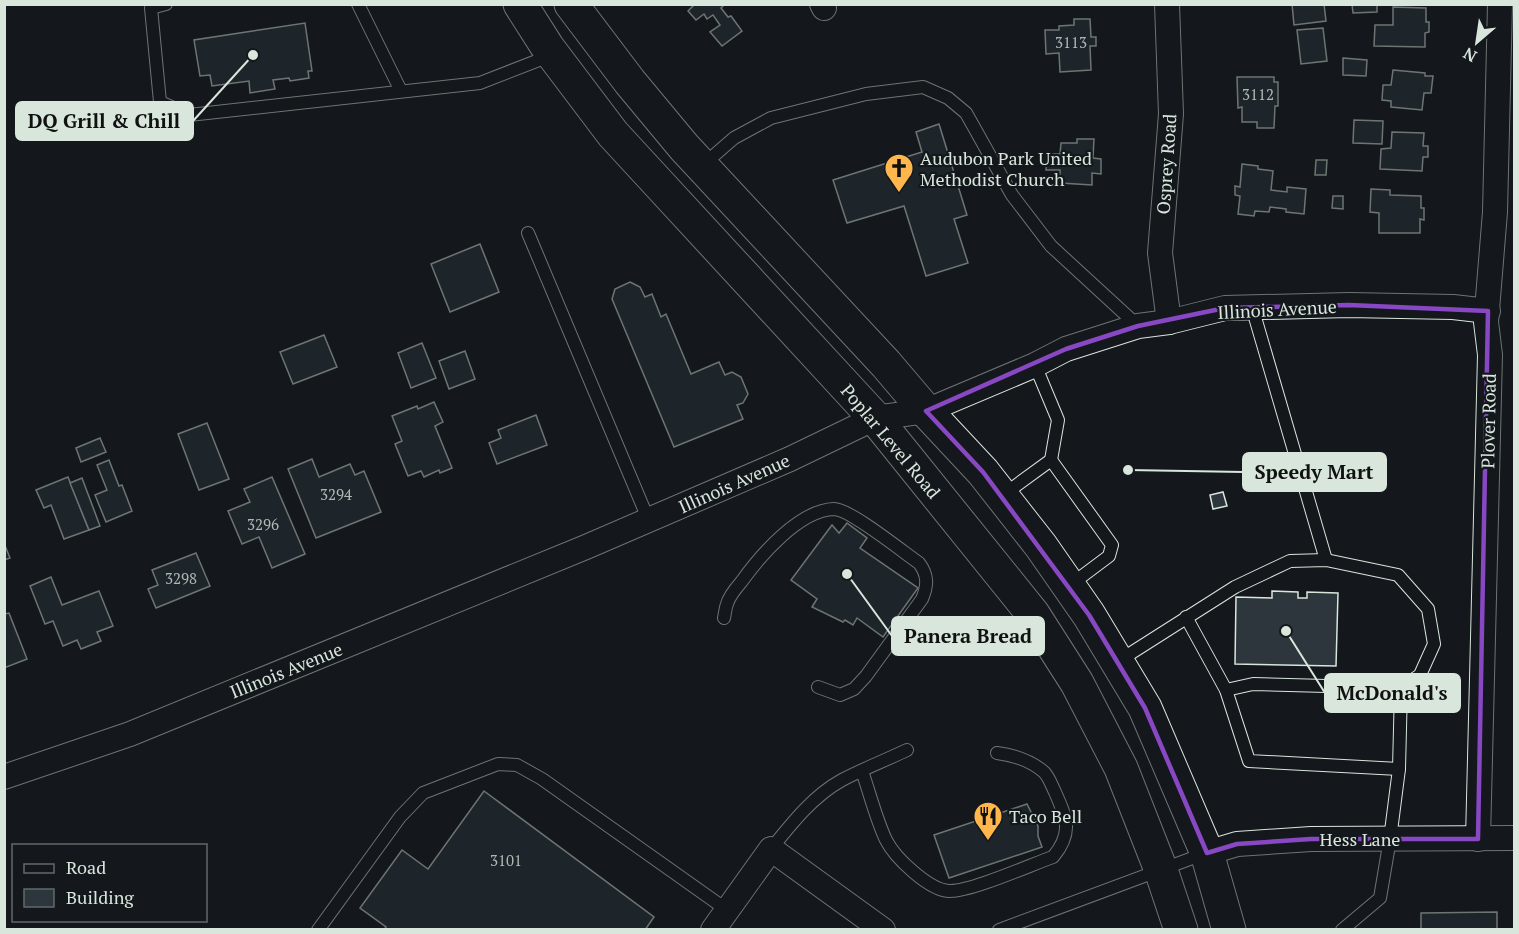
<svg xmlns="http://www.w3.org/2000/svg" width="1519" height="934" font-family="'PT Serif',serif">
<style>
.building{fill:#2c363c;stroke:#d8e6dc;stroke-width:1.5}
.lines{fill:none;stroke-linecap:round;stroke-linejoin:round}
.service-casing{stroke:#d8e6dc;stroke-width:14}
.minor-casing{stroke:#d8e6dc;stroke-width:26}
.secondary-casing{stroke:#d8e6dc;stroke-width:35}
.service{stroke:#14181c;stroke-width:12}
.minor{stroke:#14181c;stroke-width:24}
.secondary{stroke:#14181c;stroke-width:33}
.marked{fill:none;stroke:#8948c3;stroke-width:4.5;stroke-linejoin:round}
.labels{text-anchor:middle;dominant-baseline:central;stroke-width:4.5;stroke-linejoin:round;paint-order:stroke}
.number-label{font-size:15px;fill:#adbab4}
.poi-label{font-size:18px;fill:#d8e6dc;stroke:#14181c;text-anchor:start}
.street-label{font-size:18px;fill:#d8e6dc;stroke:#14181c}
.leader{fill:none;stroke:#d8e6dc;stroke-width:2}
.callout-dot{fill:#d8e6dc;stroke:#14181c;stroke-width:2}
.callout{fill:#d8e6dc;stroke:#d8e6dc;stroke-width:2}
.callout-label{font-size:20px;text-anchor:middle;font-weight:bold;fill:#111}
</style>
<rect width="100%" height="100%" fill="#14181c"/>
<g class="building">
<path d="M695,4H725L721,8L728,17L731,16L742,31L722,46L710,32L720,25L713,15L707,19L704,14L696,20L688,11Z"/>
<path d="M1292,4H1324L1326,21L1294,25Z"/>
<path d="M1352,4H1377V12L1353,13Z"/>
<path d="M1393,7L1426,8V22H1429V32L1425,33V47L1374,46L1375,25H1393Z"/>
<path d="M1074,19H1090L1091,37H1096V46H1090L1091,70L1060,72L1059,53L1046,54L1045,30H1059V26L1074,25Z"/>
<path d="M305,23L312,71H308L309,78L290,81L289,78L273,80L275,89L250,93L249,81L212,86L210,75L200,76L194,40Z"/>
<path d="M1323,28L1327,61L1301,64L1297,30Z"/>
<path d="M1343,58L1367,60L1366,76L1343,75Z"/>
<path d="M1393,70L1425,73V76H1433L1431,93H1424L1422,110L1391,107V101L1382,100L1383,85H1391Z"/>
<path d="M1237,77H1274V82H1278V106H1275L1274,128H1257V122H1242V107L1238,108Z"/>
<path d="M1354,120L1383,121L1382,144L1353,143Z"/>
<path d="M939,124L967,215L954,219L968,263L926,276L904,206L847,223L833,180L922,152L916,132Z"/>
<path d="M1392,132L1424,133L1423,146H1428V157H1423L1422,171L1380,169L1381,149L1391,148Z"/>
<path d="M1077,139H1094L1093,158L1101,159V174L1092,173V185L1060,183V170H1046L1047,154H1060L1061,143H1077Z"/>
<path d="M1316,160H1327L1326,175H1315Z"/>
<path d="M1242,164L1258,166V169L1273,171L1271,190L1287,192V187L1306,189L1304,214L1286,212V209L1270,207L1269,212L1255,211L1254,216L1238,214L1240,196L1235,195V186L1240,187Z"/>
<path d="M1371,189L1390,190V195L1421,196V208H1424V220L1420,219V233H1379V213L1370,212Z"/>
<path d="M1333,196H1343V209L1332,208Z"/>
<path d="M480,244L499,292L450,312L431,264Z"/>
<path d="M630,282L640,287L645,297L652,294L661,317L666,314L691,374L719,362L725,375L732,372L741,377L748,394L743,403L737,405L743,419L674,447L612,299L615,289Z"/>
<path d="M324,335L337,367L293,384L280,352Z"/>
<path d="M422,343L436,378L411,388L398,353Z"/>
<path d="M465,351L475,379L449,389L439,361Z"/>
<path d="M434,402L443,422L435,426L452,468L440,473L439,470L424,477L421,471L408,476L395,444L402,441L392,416L417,406L418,409Z"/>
<path d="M536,415L547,445L497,464L489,443L501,438L498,430Z"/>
<path d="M207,423L229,479L199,490L178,434Z"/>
<path d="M100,438L106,452L81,462L76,448Z"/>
<path d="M312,459L319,477L350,464L355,475L364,471L381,512L316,538L288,469Z"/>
<path d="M109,460L119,486L122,485L132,511L106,522L95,495L107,490L97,465Z"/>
<path d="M68,477L89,530L64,539L51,505L44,508L36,490Z"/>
<path d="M272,477L305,554L272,568L259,537L242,544L228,511L250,502L244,489Z"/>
<path d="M82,478L100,526L89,530L70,483Z"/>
<path d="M1223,492L1227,506L1213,509L1210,495Z"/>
<path d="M847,523L867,538L860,548L918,588L883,637L857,618L853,625L845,620L843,622L812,607L817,599L791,580L832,525L839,533Z"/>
<path d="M4,543L10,558L4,560Z"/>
<path d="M196,553L210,586L156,608L148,589L158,585L152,570Z"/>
<path d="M51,577L62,605L99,591L113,626L97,632L101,641L81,649L77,640L63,646L53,621L45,624L30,586Z"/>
<path d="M1272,591L1298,592V598H1307V592L1338,593L1336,666L1235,664L1236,597L1272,598Z"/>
<path d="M9,613L27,659L4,668V614Z"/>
<path d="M484,791L654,917L645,930H384L386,927L360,908L402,850L428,869Z"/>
<path d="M1027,804L1038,826V836L1042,847L949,878L934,835L976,821L975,815L984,811L994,809L997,814Z"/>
<path d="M1497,912V930H1421V913Z"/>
</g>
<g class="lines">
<g class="service-casing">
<g id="service">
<path d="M166,4L151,8L160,102L189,115L480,83L552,55"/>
<path d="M358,4L401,91"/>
<path d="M703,165L734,138L771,118L866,94L923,87L948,98L966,113L1012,195L1051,246L1138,326"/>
<path d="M528,233L649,521"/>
<path d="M1252,307L1326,560"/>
<path d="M1035,365L1058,420L1051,460"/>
<path d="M1003,495L1051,460L1112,545L1109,556L1069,586"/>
<path d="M1186,617L1226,690L1249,761L1399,769"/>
<path d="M724,618C725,614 725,609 727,604C729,596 736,588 742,581C760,556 799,510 834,509C850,509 903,552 919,563C928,575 928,585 922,599L866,676L854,689L840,695L818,687"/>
<path d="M1117,662L1235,587L1290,561L1326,560L1398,575L1428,609L1434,644L1420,675L1401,688L1253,684L1226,690"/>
<path d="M862,771C870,794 876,819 886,840C895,858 929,890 949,891C970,892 1030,865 1053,857C1073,833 1067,819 1055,792C1052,786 1049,777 1044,772C1030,760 1013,755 997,753"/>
<path d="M771,849C792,823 813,796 842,780C863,769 886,760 907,750"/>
<path d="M318,930L400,817L423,793L498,764L517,765L542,779L727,910"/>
<path d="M999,930L1206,853"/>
<path d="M1342,930L1380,898L1390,839L1399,769L1401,688"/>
</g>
</g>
<g class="minor-casing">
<g id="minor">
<path d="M822,4L824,8"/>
<path d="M1167,4L1171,114L1160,253L1169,322"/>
<path d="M4,777L130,734L586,547L790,459L875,418L926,411L1035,365L1066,349L1138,326L1169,322L1225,308L1349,305L1453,307L1488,311"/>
<path d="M1478,839L1490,355L1486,322L1495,212L1500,4"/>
<path d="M1207,853L1237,844L1311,839L1514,838"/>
<path d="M713,930L771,849L883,930"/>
</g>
</g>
<g class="secondary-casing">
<g id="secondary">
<path d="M520,4L548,48L613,134L875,418L1033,614L1077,683L1121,768L1161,870L1181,930"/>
<path d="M571,4L630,82L684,147L886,364L926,411L983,472L1041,546L1089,615L1145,708L1207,853L1229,930"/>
</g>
</g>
<use href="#service" class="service"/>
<use href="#minor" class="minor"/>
<use href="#secondary" class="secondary"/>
</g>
<path d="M0 0H1519V934H0ZM1349,305L1488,311L1478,839H1311L1237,844L1207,853L1145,708L1089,615L983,472L926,411L1066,349L1138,326L1225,308Z" fill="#14181c" fill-opacity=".55" fill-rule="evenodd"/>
<path class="marked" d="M1349,305L1488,311L1478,839H1311L1237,844L1207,853L1145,708L1089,615L983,472L926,411L1066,349L1138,326L1225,308Z"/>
<defs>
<g id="church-pin" transform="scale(1.5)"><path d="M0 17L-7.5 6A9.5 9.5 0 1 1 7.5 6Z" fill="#ffb74d" stroke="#14181c"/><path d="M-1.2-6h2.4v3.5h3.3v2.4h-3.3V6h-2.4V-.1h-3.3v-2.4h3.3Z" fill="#111"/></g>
<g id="restaurant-pin" transform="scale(1.5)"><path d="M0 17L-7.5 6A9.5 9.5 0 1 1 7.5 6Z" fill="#ffb74d" stroke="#14181c"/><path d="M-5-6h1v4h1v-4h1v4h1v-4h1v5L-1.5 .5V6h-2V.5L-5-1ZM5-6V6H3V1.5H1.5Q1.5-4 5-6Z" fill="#111"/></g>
</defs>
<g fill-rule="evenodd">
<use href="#church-pin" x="899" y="168"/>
<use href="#restaurant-pin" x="988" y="816"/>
</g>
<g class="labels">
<g class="number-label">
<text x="1071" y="42">3113</text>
<text x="1258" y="94">3112</text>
<text x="336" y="494">3294</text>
<text x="263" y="524">3296</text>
<text x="181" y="578">3298</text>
<text x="506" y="860">3101</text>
</g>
<g class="poi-label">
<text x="920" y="158">Audubon Park United<tspan x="920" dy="21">Methodist Church</tspan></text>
<text x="1009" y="816">Taco Bell</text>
</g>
<g class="street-label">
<text transform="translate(1166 164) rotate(-86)">Osprey Road</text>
<text transform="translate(1277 309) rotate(-3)">Illinois Avenue</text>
<text transform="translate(1488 421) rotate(-89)">Plover Road</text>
<text transform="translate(891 441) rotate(50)">Poplar Level Road</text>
<text transform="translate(734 483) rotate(-24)">Illinois Avenue</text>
<text transform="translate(286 670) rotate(-22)">Illinois Avenue</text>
<text x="1360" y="839">Hess Lane</text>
</g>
</g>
<path class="leader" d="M253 55L193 121M1128 470L1243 472M847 574L892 636M1286 631L1325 693"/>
<g class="callout-dot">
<circle cx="253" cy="55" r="6"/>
<circle cx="1128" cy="470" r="6"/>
<circle cx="847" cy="574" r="6"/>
<circle cx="1286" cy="631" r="6"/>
</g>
<g class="callout">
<rect x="16" y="102" width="177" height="38" rx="6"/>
<rect x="1243" y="453" width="143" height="38" rx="6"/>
<rect x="892" y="617" width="152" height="38" rx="6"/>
<rect x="1325" y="674" width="135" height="38" rx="6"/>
</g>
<g class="callout-label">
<text x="104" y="128">DQ Grill &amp; Chill</text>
<text x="1314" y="479">Speedy Mart</text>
<text x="968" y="643">Panera Bread</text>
<text x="1392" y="700">McDonald's</text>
</g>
<rect width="1519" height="934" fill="none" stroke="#d8e6dc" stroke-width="12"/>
<rect x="12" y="844" width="195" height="78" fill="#14181c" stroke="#626a69" stroke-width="1.5"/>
<rect x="24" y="864" width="30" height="9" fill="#14181c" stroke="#626a69" stroke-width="1.5"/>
<text x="66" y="874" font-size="18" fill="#d8e6dc">Road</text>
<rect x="24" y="889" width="30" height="18" fill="#2c363c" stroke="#626a69" stroke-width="1.5"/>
<text x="66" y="904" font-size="18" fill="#d8e6dc">Building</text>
<g transform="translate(1477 42) rotate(209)" stroke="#14181c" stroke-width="4.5" paint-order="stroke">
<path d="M0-4.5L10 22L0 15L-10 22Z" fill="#d8e6dc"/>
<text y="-9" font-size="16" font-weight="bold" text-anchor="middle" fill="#d8e6dc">N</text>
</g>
</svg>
